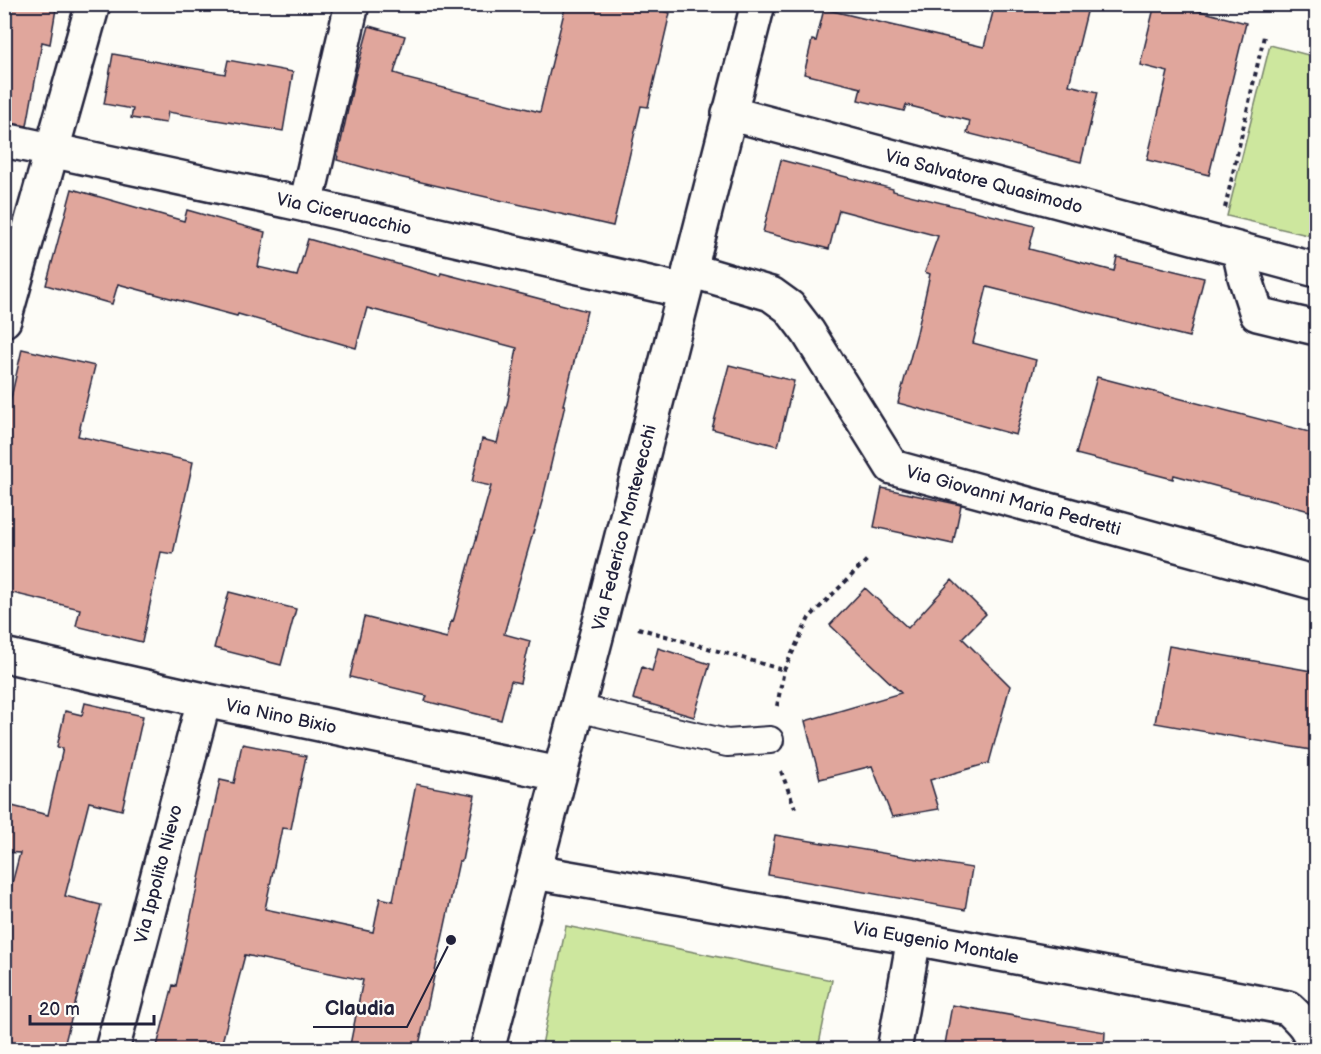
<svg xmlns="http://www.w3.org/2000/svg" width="1321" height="1054" font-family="'Balsamiq Sans',sans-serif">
<rect width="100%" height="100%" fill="#fdfcf7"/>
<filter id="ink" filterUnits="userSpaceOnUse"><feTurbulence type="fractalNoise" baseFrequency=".0167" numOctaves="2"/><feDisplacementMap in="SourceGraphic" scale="12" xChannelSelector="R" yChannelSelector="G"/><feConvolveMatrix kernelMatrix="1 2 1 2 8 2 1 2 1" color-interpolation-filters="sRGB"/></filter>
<g filter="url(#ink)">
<path fill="#cde79e" stroke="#78846c" stroke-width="1.5" d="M 1270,45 L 1316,57 L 1316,237 L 1227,216 Z
M 566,926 L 832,980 L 818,1049 L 566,1050 L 542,1045 Z"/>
<path fill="#e0a69c" stroke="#22223b" stroke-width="1.5" d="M 4,4 L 30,4 L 56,9 L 50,44 L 42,42 L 27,126 L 4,122 Z
M 566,4 L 634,4 L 670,13 L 648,107 L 641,106 L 613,226 L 399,177 L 337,160 L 355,77 L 369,26 L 405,36 L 394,73 L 404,76 L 404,78 L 540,112 Z
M 995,4 L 1089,4 L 1069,85 L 1098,92 L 1081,162 L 967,133 L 970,121 L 906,105 L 904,111 L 858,100 L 861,88 L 804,74 L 812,40 L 816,41 L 824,9 L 984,47 Z
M 1155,4 L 1173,4 L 1246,23 L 1209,175 L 1147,160 L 1168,72 L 1140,65 Z
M 113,54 L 225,74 L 228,60 L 293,72 L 283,131 L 168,112 L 166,123 L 131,118 L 133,109 L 104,104 Z
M 781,160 L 893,189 L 893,191 L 1035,226 L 1029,249 L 1114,271 L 1117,257 L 1204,278 L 1189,337 L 987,287 L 973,343 L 1036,360 L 1016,435 L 898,403 L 917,333 L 930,274 L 925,272 L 938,236 L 839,210 L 829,249 L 763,232 Z
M 72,189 L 184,221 L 187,210 L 265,232 L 258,267 L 297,276 L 308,239 L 440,276 L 441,273 L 587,311 L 563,405 L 565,405 L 543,498 L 504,634 L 530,641 L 520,683 L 511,681 L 501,720 L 425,701 L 427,696 L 350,677 L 364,617 L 447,638 L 451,621 L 453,622 L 491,486 L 472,482 L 482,439 L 497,443 L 508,400 L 517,348 L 367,308 L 356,348 L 238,314 L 237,316 L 118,284 L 112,304 L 46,285 Z
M 22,349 L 95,366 L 78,436 L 193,462 L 173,554 L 161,552 L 142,642 L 76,626 L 80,609 L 4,591 L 4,429 Z
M 729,365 L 794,381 L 778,446 L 712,429 Z
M 1097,377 L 1317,434 L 1317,513 L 1174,475 L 1173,479 L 1076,454 Z
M 882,488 L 961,505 L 953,544 L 874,527 Z
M 952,580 L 986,614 L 962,638 L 1010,686 L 989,763 L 930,780 L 939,809 L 892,817 L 872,766 L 820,779 L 805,721 L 901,693 L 830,625 L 865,588 L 908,628 Z
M 229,592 L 296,609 L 281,665 L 214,648 Z
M 1169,646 L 1317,672 L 1317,751 L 1155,723 Z
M 658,648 L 710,664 L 694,717 L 633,699 L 642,667 L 652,671 Z
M 85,703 L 143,716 L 122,810 L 89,802 L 65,896 L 101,905 L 63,1050 L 4,1050 L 4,914 L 20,853 L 4,852 L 4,804 L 48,815 L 63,748 L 57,747 L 65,711 L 82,715 Z
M 242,744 L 306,756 L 291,829 L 282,828 L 265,909 L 373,932 L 380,898 L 393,901 L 416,784 L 475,795 L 462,861 L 459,861 L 418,1050 L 349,1050 L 363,980 L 245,955 L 220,1050 L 156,1050 L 173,985 L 176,986 L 220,780 L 234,783 Z
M 775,835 L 972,868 L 965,910 L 768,875 Z
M 952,1005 L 1105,1032 L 1104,1050 L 944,1050 Z"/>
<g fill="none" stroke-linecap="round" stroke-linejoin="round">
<g stroke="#22223b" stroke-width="30">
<path id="lane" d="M 577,708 L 727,743 L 770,740"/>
</g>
<g stroke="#22223b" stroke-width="38">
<g id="street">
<path id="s1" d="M 729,113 L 1316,270"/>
<path id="s2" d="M 4,140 L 306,205 L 684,291"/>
<path d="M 306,205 L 352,4"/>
<path d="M 1239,250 L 1245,277 L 1257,314 L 1316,328"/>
<path id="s3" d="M 690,270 L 771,294 L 789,307 L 808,332 L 892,467 L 1316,583"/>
<path d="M 4,320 L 93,4"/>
<path id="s4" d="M 4,655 L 204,700 L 559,774"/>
<path id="s5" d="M 534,872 L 914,938 L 1288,1008 C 1301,1020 1312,1030 1314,1050"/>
<path id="s6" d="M 112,1050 L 204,700"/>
<path d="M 894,1050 L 914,938"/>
</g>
</g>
<g stroke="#22223b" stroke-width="38">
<g id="secondary">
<path id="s7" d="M 487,1050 L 601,618 L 758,4"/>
</g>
</g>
<path stroke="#22223b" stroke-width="4" stroke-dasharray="4.5 4.5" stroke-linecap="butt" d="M 1225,208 L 1264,36
M 638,628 L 784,670
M 777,706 L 784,670 L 809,618 L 869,558
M 781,771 L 795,808"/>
<use href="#lane" stroke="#fdfcf7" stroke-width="26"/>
<use href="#street" stroke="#fdfcf7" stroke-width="33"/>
<use href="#secondary" stroke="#fdfcf7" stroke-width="33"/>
</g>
</g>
<g text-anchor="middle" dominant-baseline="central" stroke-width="4.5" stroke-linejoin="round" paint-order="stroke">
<g font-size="18" fill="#22223b" stroke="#fdfcf7">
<text stroke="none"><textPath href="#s1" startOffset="264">Via Salvatore Quasimodo</textPath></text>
<text stroke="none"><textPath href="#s2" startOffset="348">Via Ciceruacchio</textPath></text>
<text stroke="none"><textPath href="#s3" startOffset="423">Via Giovanni Maria Pedretti</textPath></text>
<text stroke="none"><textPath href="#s7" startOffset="540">Via Federico Montevecchi</textPath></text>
<text stroke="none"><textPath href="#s4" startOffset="284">Via Nino Bixio</textPath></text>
<text stroke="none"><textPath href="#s6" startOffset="182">Via Ippolito Nievo</textPath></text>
<text stroke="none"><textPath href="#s5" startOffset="408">Via Eugenio Montale</textPath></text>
</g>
</g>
<path fill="none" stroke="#22223b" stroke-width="2" d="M451 940L407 1027H313"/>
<circle fill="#22223b" stroke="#fdfcf7" stroke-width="2" cx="451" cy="940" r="6"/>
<g font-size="20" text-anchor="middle" font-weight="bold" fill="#22223b" stroke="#fdfcf7" stroke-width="4.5" stroke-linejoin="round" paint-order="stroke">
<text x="360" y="1015">Claudia</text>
</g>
<rect width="1321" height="1054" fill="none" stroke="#fdfcf7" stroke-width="24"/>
<rect x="12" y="12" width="1297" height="1030" fill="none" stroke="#22223b" stroke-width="2" filter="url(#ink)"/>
<path d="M30 1015v9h124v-9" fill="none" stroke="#22223b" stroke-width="3"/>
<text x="39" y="1015" font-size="18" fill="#22223b" stroke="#fdfcf7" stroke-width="4.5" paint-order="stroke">20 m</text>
</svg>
